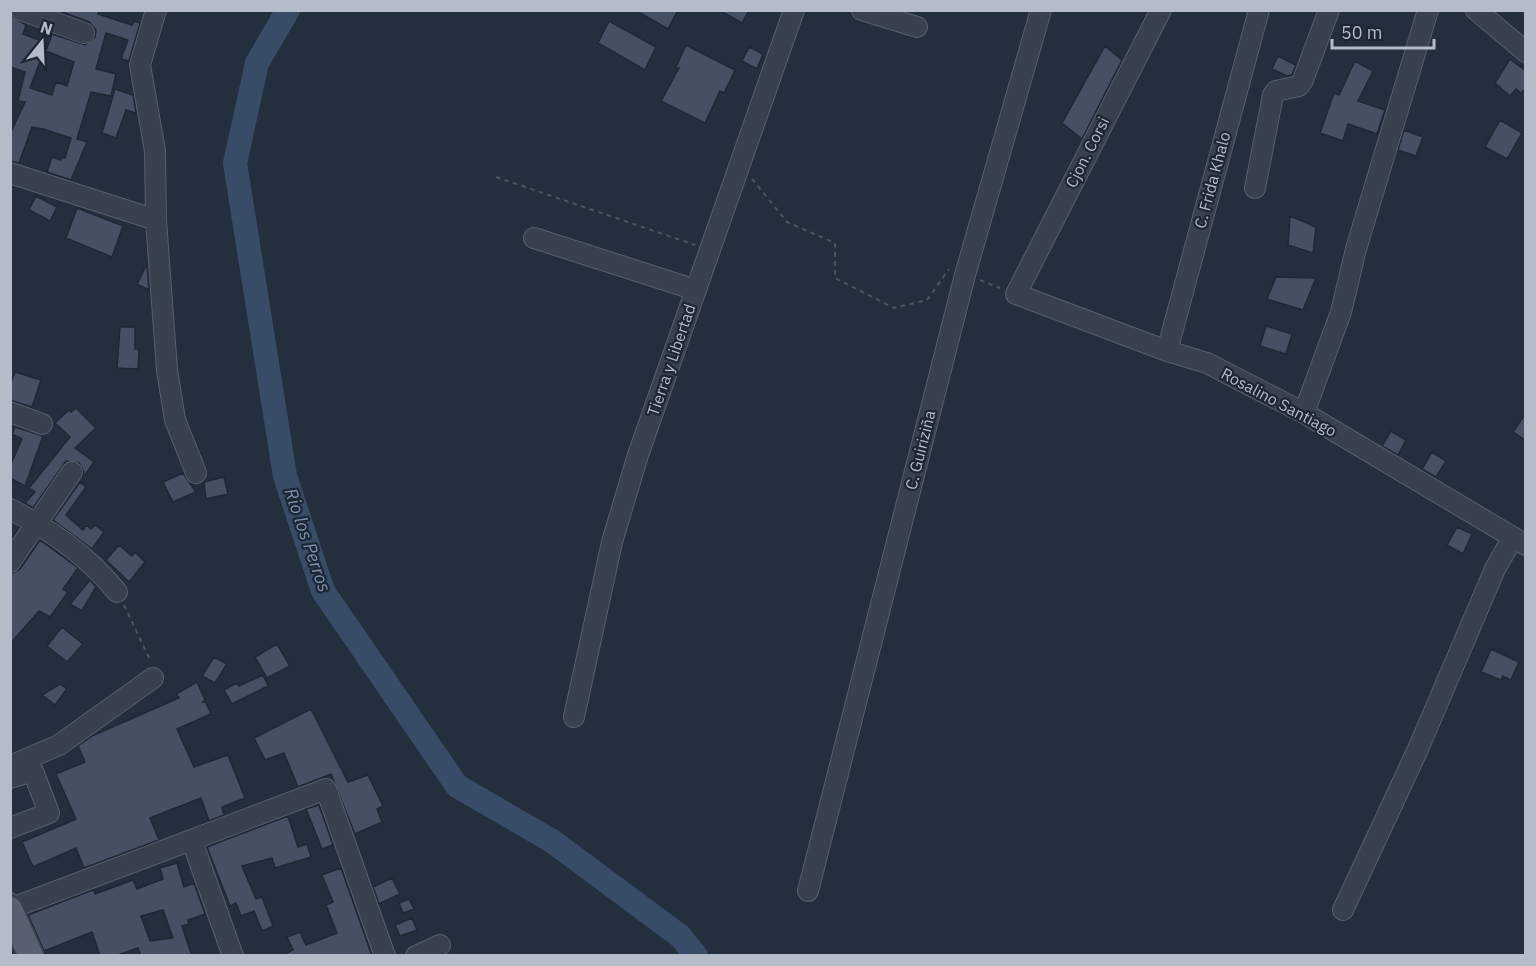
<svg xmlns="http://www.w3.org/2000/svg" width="1536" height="966" font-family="'IBM Plex Sans',sans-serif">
<rect width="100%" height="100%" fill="#242f3e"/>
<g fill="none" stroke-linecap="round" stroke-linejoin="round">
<path stroke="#394c67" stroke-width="24" d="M 288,10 L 257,63 L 235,163 L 285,476 L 323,591 L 457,786 L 552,841 L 680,936 L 696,956"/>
</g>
<path fill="#455162" stroke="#1f2835" stroke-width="1.5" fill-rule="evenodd" d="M 57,10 L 99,10 L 98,14 L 132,25 L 134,21 L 140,23 L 129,61 L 121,59 L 128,40 L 106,33 L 96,69 L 116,74 L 111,96 L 91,92 L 77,139 L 87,142 L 71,180 L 47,172 L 52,157 L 61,160 L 62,157 L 65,158 L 71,138 L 43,129 L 32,127 L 19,163 L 10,161 L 10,134 L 25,102 L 18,101 L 25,72 L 10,67 L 10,15 L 26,25 L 23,34 L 47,43 L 30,88 L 52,95 L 56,82 L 67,86 L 74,62 L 46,51 L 52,34 L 85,45 L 95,37 L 96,30 L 89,22 Z
M 635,10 L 678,10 L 668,29 Z
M 719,10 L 749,10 L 742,23 Z
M 609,21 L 656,47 L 645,70 L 598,43 Z
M 686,45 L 735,70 L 724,93 L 720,91 L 705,123 L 661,101 L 679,68 L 676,67 Z
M 1105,46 L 1122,60 L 1082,139 L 1062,123 Z
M 749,47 L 763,54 L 757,69 L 742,61 Z
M 1278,56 L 1296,65 L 1292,75 L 1287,76 L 1272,69 Z
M 1510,59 L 1526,71 L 1526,88 L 1521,93 L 1516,89 L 1510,96 L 1495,83 Z
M 1355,61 L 1373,71 L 1358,101 L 1385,110 L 1377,134 L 1348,124 L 1343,141 L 1320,133 L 1334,93 L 1339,95 Z
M 115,89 L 133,95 L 136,113 L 126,110 L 116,138 L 102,133 Z
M 1500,120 L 1522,133 L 1507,159 L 1485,147 Z
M 1404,130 L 1423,137 L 1416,156 L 1398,150 Z
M 36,196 L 57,207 L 50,221 L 29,210 Z
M 77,208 L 123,226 L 112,257 L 66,238 Z
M 1290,216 L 1316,227 L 1313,253 L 1288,245 Z
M 146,266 L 147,266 L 149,290 L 137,284 Z
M 1276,277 L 1316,278 L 1303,310 L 1267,299 Z
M 1266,326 L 1292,334 L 1286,354 L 1260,346 Z
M 120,327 L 135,327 L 135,349 L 139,349 L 138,369 L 117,368 Z
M 15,372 L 41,380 L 32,407 L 10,400 L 10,385 Z
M 76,408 L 96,428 L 75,448 L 94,462 L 82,479 L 84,472 L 79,463 L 66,461 L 33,508 L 25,503 L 35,492 L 29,488 L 70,437 L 55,423 L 69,410 L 71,412 Z
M 1526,413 L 1526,441 L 1513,432 Z
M 15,427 L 43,436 L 25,486 L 10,478 L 10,466 L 22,439 L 12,434 Z
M 1391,431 L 1406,440 L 1398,455 L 1382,446 Z
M 1432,452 L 1446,461 L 1436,477 L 1422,469 Z
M 183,473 L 196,492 L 173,502 L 163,482 Z
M 224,477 L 228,494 L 206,499 L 204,482 Z
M 80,482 L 86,487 L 66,515 L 83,530 L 86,525 L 91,529 L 95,525 L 104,532 L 92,549 L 53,520 Z
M 1457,527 L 1472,534 L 1463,554 L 1447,545 Z
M 40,540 L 78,568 L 63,589 L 68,592 L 50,617 L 39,611 L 10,644 L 10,574 L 20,569 Z
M 119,545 L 132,556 L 135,552 L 145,562 L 129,582 L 106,560 Z
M 90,580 L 96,587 L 82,611 L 70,604 Z
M 62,627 L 83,644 L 67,662 L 47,646 Z
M 277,644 L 290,666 L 267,678 L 255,657 Z
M 1491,649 L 1519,662 L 1511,680 L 1503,676 L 1501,680 L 1481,672 Z
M 214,657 L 227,664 L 215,683 L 202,676 Z
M 263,675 L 268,686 L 232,704 L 224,690 L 237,683 L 239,686 Z
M 197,682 L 205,700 L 202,703 L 205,701 L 211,714 L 177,729 L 194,767 L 228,755 L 245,798 L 222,807 L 224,815 L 209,821 L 201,798 L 150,818 L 159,840 L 84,868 L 76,848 L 33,867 L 22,842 L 76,819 L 56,774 L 85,762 L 78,746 L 92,736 L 179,698 L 176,694 Z
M 60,684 L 67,689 L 55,705 L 42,695 Z
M 311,709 L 348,782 L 368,775 L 383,806 L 377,809 L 382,822 L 355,834 L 331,774 L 298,787 L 284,753 L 265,760 L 254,738 Z
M 319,805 L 333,845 L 322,849 L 306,809 Z
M 288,816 L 298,847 L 307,844 L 311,857 L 275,868 L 272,858 L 242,866 L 256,899 L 262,897 L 273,926 L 262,931 L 254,911 L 241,916 L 236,903 L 230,906 L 207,847 Z
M 177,863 L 184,887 L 194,883 L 205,914 L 188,920 L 189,924 L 182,926 L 192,956 L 141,956 L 138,948 L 115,956 L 100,956 L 92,932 L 44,951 L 28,915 L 90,891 L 94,890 L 95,894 L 133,880 L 137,889 L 163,879 L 160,868 ZM 163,910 L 173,938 L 150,941 L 141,916 Z
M 341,868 L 372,956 L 281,956 L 293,950 L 287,937 L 300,932 L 306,945 L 337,933 L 326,905 L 333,902 L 322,875 Z
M 392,878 L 400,894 L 379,904 L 373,887 Z
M 409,899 L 414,909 L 403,913 L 399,903 Z
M 412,918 L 417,930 L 400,936 L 395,925 Z"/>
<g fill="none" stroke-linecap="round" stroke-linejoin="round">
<g stroke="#565f6c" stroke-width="22">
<path id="minor" d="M 21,10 L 84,33
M 156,10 L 140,65 L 155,151 L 156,220 L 167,370 L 175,420 L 196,473
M 862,10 L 917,27
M 1161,10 L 1016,294 L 1167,351 L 1207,363 L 1304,413 L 1526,545
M 1476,10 L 1526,52
M 10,173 L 156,220
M 1255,188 L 1273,95 L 1276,91 L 1299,86 L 1303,80 L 1329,10
M 534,238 L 696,290
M 1167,351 L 1259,10
M 10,412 L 42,424
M 1304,413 L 1341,312 L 1356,249 L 1428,10
M 10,509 C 51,530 88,556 117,592
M 10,562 L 72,472
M 574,717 L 612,542 L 638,455 L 794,10
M 10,766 L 59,745 L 153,678
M 10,778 L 33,771 L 49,813 L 10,828
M 192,841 L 233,956
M 808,891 L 965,275 L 1041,10
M 10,903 L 12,908 L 326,789 L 385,956
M 1343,910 L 1418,749 L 1495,569 L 1513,537
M 416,956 L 440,945"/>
</g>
<g stroke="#414a57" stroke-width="27">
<path id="major" d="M 10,909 L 31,956"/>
</g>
<path stroke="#44595c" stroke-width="2" stroke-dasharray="4.5 4.5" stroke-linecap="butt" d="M 496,177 L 695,245
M 752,179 L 787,222 L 835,243 L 835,278 L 894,308 L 927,300 L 949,269
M 980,280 L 1000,288
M 124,605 L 151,662"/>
<use href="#minor" stroke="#38414e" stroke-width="20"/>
<use href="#major" stroke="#56606e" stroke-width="24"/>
</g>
<g text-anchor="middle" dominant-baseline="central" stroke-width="4.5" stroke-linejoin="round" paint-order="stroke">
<g font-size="16" fill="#b4bcc9" stroke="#1d2633">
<text transform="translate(1087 152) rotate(-63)">Cjon. Corsi</text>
<text transform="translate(1212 180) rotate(-75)">C. Frida Khalo</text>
<text transform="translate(671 360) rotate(-71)">Tierra y Libertad</text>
<text transform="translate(1279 402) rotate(28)">Rosalino Santiago</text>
<text transform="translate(920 450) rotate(-76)">C. Guiriziña</text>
</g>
<g font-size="18" font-style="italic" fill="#7c92b1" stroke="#1d2633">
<text transform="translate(308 540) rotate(71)">Rio los Perros</text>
</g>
</g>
<rect width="1536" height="966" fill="none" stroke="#b4bcc9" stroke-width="24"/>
<g transform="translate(42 42) rotate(18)" stroke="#1d2633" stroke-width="4.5" paint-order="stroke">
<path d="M0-4.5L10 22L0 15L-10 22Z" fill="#b4bcc9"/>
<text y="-9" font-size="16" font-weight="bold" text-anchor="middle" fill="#b4bcc9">N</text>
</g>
<path d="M1332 39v9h102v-9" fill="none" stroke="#b4bcc9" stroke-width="3"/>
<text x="1341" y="39" font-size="18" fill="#b4bcc9" stroke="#1d2633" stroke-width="4.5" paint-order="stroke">50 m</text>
</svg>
